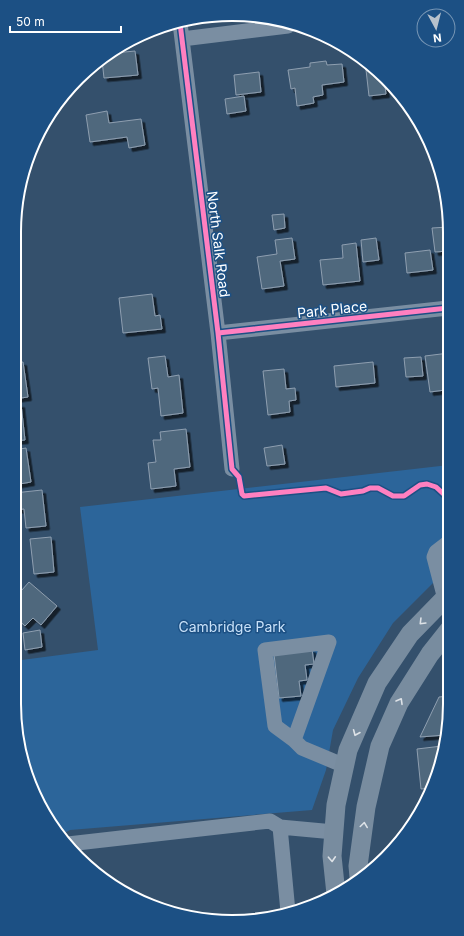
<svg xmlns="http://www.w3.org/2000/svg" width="464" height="936" font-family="Inter,sans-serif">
<defs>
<filter id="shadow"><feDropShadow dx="3.5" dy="3.5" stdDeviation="0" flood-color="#0009"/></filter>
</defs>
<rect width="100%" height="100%" fill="#34506c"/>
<path fill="#2c659a" d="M 449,465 L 449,567 L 393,623 L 358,678 L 333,730 L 326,770 L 312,810 L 70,830 L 59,836 L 26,774 L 14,704 L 14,661 L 98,650 L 80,507 Z"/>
<path fill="#50677d" stroke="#8e9fb0" filter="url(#shadow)" d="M 135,51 L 138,75 L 104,78 L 102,60 L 115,53 Z
M 326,61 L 327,65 L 342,64 L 344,82 L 322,85 L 323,95 L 313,97 L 314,103 L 297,106 L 295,88 L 291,89 L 288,70 L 310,67 L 310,63 Z
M 365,61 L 376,68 L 386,79 L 384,79 L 386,94 L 369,96 Z
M 259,72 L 261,92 L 236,95 L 234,75 Z
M 244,96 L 246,111 L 227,114 L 225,99 Z
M 107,111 L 109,123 L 141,119 L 145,145 L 129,148 L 127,137 L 90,142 L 86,115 Z
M 284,214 L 285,228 L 274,230 L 272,215 Z
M 448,227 L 448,251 L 435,252 L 432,228 Z
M 292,238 L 295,259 L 280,261 L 284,286 L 262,289 L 257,257 L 277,254 L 275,240 Z
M 376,238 L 379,260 L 363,262 L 361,240 Z
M 356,243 L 360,281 L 323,285 L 320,260 L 343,258 L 342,245 Z
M 430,250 L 433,270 L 407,273 L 405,253 Z
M 152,294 L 155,316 L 160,315 L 162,329 L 123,333 L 119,298 Z
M 449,353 L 449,376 L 444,376 L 445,390 L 430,392 L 425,356 Z
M 165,356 L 168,377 L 179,375 L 183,413 L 161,416 L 158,388 L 152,389 L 148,358 Z
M 421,357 L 423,376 L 406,377 L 404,358 Z
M 23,362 L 28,397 L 14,399 L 14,363 Z
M 373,362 L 375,383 L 336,387 L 334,366 Z
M 284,369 L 286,389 L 295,388 L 296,400 L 289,401 L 290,412 L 268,415 L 263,371 Z
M 21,404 L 25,440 L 14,441 L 14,405 Z
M 186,429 L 190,467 L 174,469 L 176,486 L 151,489 L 148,463 L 156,462 L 153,440 L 161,440 L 160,432 Z
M 282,445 L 285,464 L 267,466 L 264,448 Z
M 26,448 L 31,482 L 14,485 L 14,450 Z
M 42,490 L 46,526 L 26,528 L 24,509 L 14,510 L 14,493 Z
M 51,537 L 54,572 L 34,574 L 30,539 Z
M 29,582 L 57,606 L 41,625 L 33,618 L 25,626 L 14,616 L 14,599 Z
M 40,630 L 42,647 L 25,650 L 23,633 Z
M 312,649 L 314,664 L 305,665 L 307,680 L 299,681 L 301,696 L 279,698 L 274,654 Z
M 449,696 L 450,718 L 445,735 L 420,737 L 439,697 Z
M 442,746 L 431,788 L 421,789 L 417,749 Z"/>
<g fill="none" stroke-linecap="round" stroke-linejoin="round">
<path stroke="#7a8ea2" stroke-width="15" d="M 180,23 L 218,333 L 232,469
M 182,39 L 288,26
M 218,333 L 448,308
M 445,599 L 434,557 L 436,552 L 449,542
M 294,740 L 275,726 L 265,650 L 329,642 L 294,740 L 302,748 L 345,766
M 68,844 L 270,821 L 280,827
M 288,912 L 280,827 L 334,832"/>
<path stroke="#788c9f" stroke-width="19" d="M 359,877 L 358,866 L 366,807 L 380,746 L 399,703 L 430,654 L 449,630
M 336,894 L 332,856 L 336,805 L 348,750 L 377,683 L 410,634 L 449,594"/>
<g stroke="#1c5084" stroke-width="8">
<path id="cycleway" d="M 180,23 L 218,333 L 232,469 L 239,477 L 242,494 L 244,496 L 326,488 L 341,494 L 363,491 L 370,488 L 378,488 L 393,496 L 404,496 L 420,485 L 427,484 L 436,487 L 449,499
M 218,333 L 448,308"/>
</g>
<use href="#cycleway" stroke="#ff80c0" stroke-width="5"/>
</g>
<defs><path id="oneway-chevron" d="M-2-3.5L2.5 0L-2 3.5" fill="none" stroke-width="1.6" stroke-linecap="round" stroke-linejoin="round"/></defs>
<g stroke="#dde2e7">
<use href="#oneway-chevron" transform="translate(422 622) rotate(135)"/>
<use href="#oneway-chevron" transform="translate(400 701) rotate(-60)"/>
<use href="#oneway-chevron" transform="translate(356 733) rotate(113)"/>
<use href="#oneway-chevron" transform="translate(364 825) rotate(-82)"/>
<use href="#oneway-chevron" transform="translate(332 859) rotate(87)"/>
</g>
<g text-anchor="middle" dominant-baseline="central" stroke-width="3" stroke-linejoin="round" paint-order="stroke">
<g font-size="14" fill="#fff" stroke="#1c5084">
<text transform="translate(219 244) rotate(83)">North Salk Road</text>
<text transform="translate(332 309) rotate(-6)">Park Place</text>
</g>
<g font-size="14" fill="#c7e0f8" stroke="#1c5084">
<text x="232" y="626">Cambridge Park</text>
</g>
</g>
<path d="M0 0H464V936H0ZM232 21H232A211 211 0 0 1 443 232V704A211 211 0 0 1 232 915H232A211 211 0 0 1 21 704V232A211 211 0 0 1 232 21Z" fill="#1c5084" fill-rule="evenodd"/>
<path fill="none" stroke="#fff" stroke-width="2" d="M232 21H232A211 211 0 0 1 443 232V704A211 211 0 0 1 232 915H232A211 211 0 0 1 21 704V232A211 211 0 0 1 232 21Z"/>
<g transform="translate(436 28) rotate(173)"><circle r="19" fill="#1c5084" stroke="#7796b5"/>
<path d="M0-3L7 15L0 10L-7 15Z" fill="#b8c2cc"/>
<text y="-6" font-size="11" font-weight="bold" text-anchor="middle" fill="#ffffff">N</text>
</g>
<path d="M10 26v6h111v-6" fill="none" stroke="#ffffff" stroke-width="2"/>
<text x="16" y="26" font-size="12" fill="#ffffff" stroke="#1c5084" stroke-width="3" paint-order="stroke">50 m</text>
</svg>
